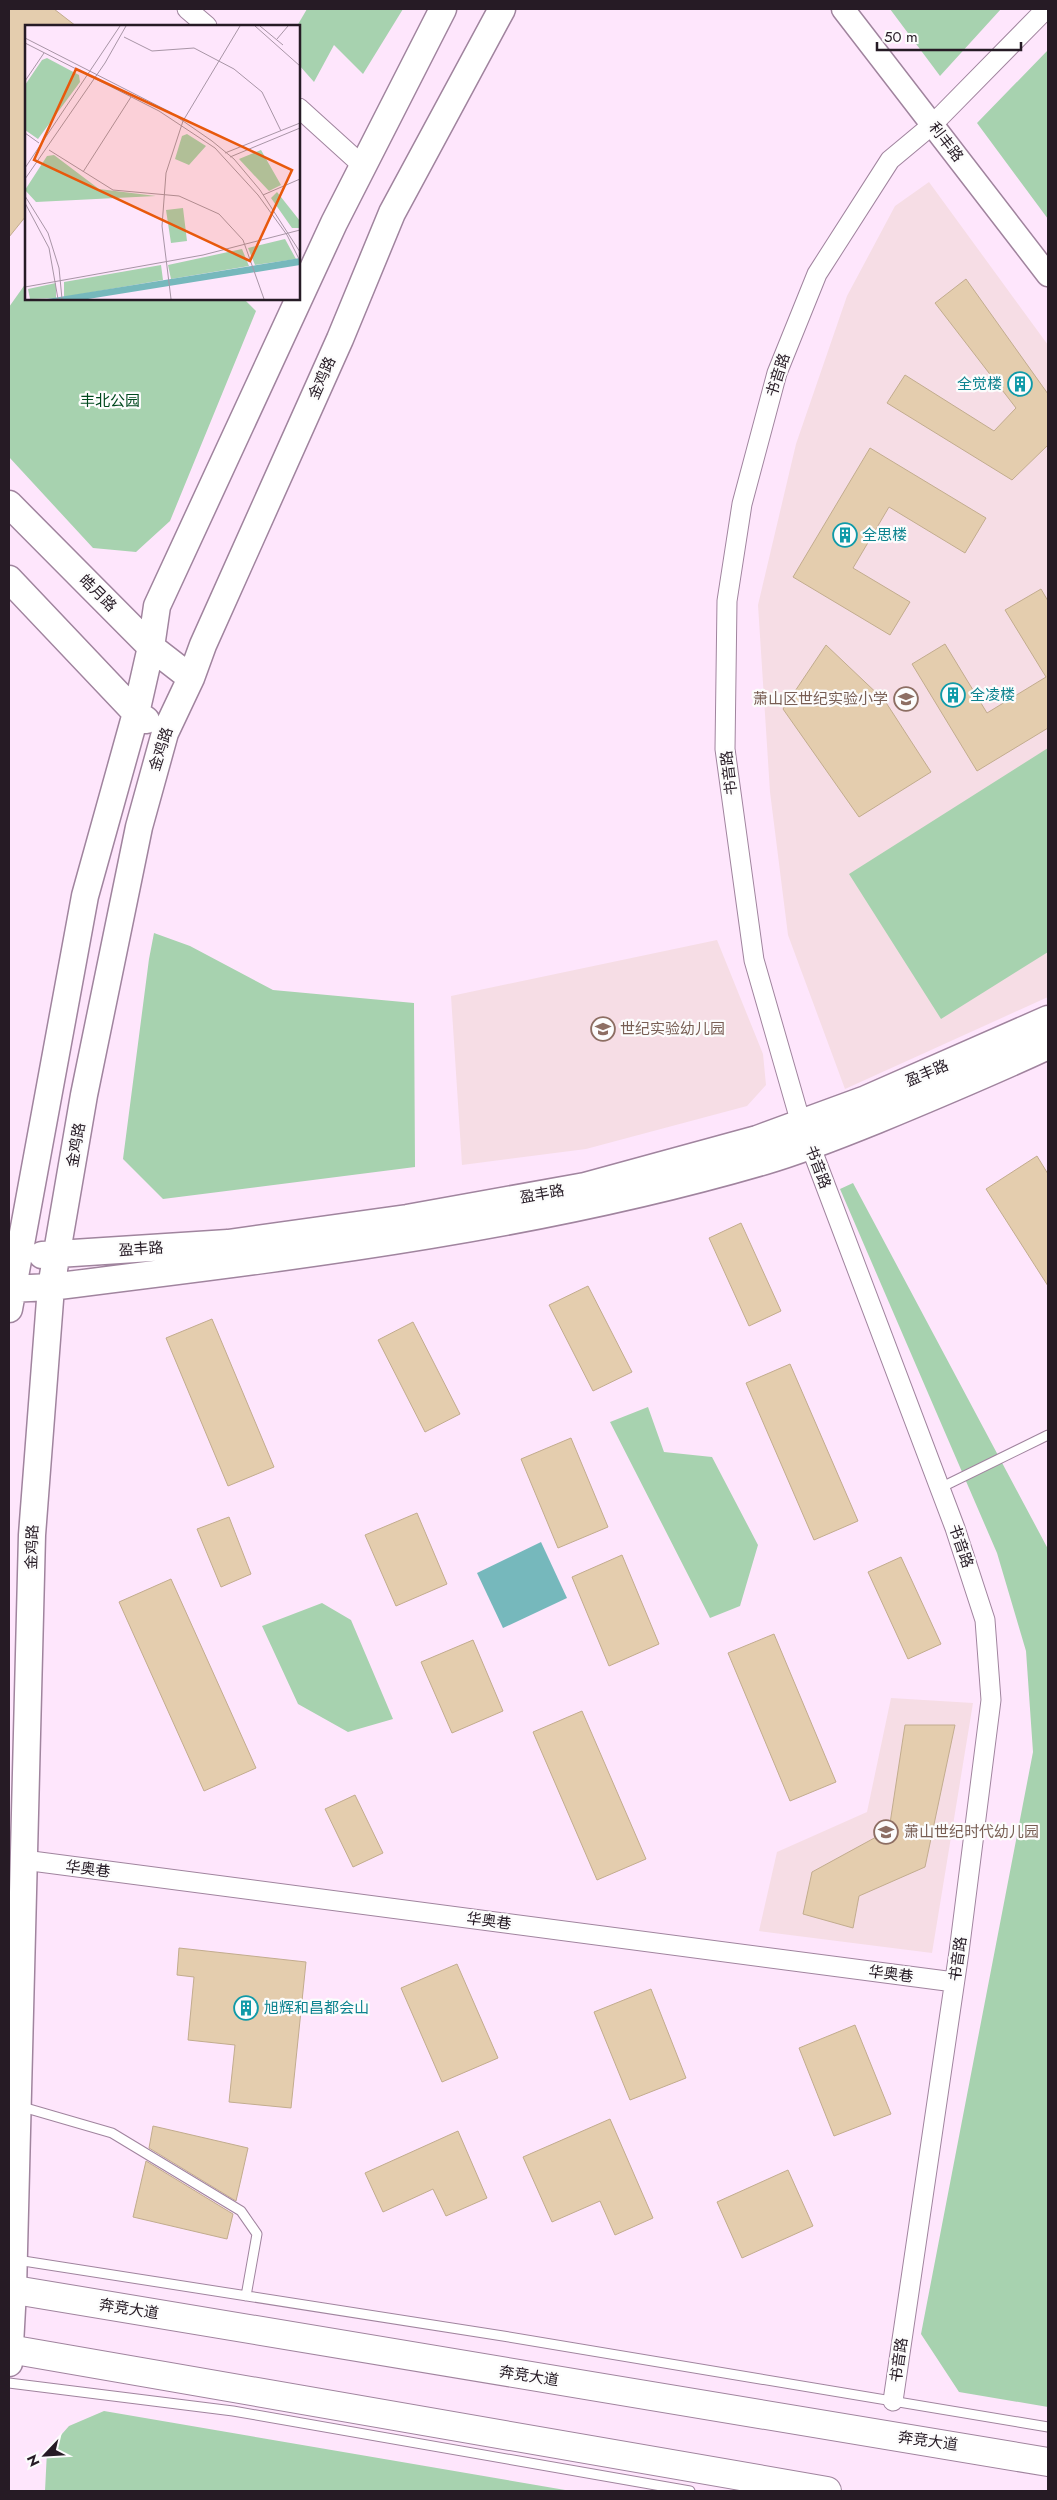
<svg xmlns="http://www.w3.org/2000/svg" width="1057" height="2500" font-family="Jost,'Noto Sans SC',sans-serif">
<rect width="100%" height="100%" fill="#fee6fc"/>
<path fill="#f6dde5" d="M 929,182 L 1048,345 L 1048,997 L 845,1089 L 788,935 L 770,792 L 758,605 L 796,444 L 847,296 L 895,206 Z
M 717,940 L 763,1054 L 766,1085 L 747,1106 L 586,1149 L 462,1165 L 451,996 Z
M 891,1698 L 973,1703 L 932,1953 L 759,1931 L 777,1852 L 867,1812 Z"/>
<path fill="#a7d2af" d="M 307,9 L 403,9 L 363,74 L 334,45 L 314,82 L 299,65 L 297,26 Z
M 890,9 L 1001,9 L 940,76 Z
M 1048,50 L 1048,219 L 977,123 Z
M 26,283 L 26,299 L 244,299 L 256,311 L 170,521 L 136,552 L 93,548 L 9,457 L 9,307 Z
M 1048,748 L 1048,952 L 941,1019 L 849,874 Z
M 154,933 L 190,946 L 273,990 L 414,1003 L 415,1167 L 163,1199 L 123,1159 L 149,959 Z
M 853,1183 L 1048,1549 L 1048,2407 L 959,2392 L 921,2334 L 1033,1752 L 1026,1651 L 997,1553 L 840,1189 Z
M 648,1407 L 664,1452 L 712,1457 L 758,1545 L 740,1606 L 710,1618 L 610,1422 Z
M 322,1603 L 351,1620 L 393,1719 L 348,1732 L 298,1704 L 262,1626 Z
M 104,2411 L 571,2491 L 45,2491 L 47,2451 L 69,2426 Z"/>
<path fill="#76b8bc" d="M 541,1542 L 567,1598 L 503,1628 L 477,1573 Z"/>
<path fill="#e4cdae" stroke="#c2ac8e" d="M 9,9 L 54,9 L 76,26 L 26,26 L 26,216 L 9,237 Z
M 966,279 L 1048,394 L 1048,445 L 1012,480 L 887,403 L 905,375 L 994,431 L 1016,408 L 935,303 Z
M 870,448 L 986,518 L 965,553 L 889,507 L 853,568 L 910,602 L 890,635 L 793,577 Z
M 1041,589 L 1048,601 L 1048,728 L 977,771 L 912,664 L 945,644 L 987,713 L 1046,677 L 1005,610 Z
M 826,645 L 885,701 L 931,772 L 859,817 L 783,709 Z
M 1037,1156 L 1048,1174 L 1048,1286 L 986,1189 Z
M 741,1223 L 781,1311 L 749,1326 L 709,1238 Z
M 588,1286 L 632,1372 L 593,1391 L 549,1305 Z
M 212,1319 L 274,1467 L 228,1486 L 166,1338 Z
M 413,1322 L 460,1414 L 425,1432 L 378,1340 Z
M 790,1364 L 858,1521 L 814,1540 L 746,1383 Z
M 571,1438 L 608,1527 L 558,1548 L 521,1459 Z
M 417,1513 L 447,1584 L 396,1606 L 365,1535 Z
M 229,1517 L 251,1574 L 221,1587 L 197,1529 Z
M 622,1555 L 659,1644 L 609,1666 L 572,1577 Z
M 901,1557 L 941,1644 L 908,1659 L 868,1572 Z
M 171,1579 L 256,1768 L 204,1791 L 119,1602 Z
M 774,1634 L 836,1782 L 790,1801 L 728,1653 Z
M 473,1640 L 503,1711 L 452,1733 L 421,1662 Z
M 582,1711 L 646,1859 L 597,1880 L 533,1732 Z
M 905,1725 L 955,1725 L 925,1867 L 859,1896 L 853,1928 L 803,1914 L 812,1872 L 889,1830 Z
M 355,1795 L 383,1853 L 353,1867 L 325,1809 Z
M 179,1948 L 306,1962 L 291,2108 L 229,2102 L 235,2045 L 188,2040 L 194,1977 L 177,1975 Z
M 457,1964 L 498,2058 L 442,2082 L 401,1988 Z
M 651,1989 L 686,2078 L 630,2100 L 594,2012 Z
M 855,2025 L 891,2114 L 834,2136 L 799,2048 Z
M 610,2119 L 653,2218 L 615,2235 L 600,2201 L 552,2222 L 523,2157 Z
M 153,2126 L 248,2148 L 236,2201 L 149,2148 Z
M 458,2131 L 487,2198 L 446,2216 L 433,2189 L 383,2212 L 365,2173 Z
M 146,2161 L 233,2214 L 227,2239 L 133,2217 Z
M 788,2170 L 813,2226 L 742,2258 L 717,2202 Z"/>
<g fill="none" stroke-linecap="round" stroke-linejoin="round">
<g stroke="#a0849e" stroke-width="11">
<path id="service" d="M 940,1488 L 1048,1435
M 19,2106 L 112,2133 L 241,2211 L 257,2234 L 246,2296
M 17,2260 L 503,2336 L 1048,2427
M 9,2383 L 233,2411 L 690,2491"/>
</g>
<g stroke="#a0849e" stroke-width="21">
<path id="minor" d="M 187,9 L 207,26
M 299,108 L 363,166
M 24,1860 L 954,1982
M 893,2401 L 959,1952 L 991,1700 L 985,1620 L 955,1528 L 798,1113 L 754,960 L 725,749 L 727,601 L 742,504 L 777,373 L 817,274 L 890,160 L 932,125 L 1046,9"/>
</g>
<g stroke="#a0849e" stroke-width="25">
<path id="tertiary" d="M 843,9 L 1048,275"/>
</g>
<g stroke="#a0849e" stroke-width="29">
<path id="secondary" d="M 9,504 L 151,647 L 191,678
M 9,579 L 136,713 L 146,720
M 42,1255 L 228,1243 L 407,1218 L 585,1186 L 757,1139 L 866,1099 L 1048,1019
M 9,1289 L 51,1287 C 291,1257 533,1229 765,1161 C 803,1150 840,1135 877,1120 C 935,1096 992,1072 1048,1046
M 9,1309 L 85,896 L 136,713 L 151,647 L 157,606 L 334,223 L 443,9
M 9,2363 L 13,2290 L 32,1535 L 51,1287 L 84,1095 L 139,827 L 165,733 L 191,678 L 203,645 L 340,339 L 392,213 L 502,9"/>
</g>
<g stroke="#a0849e" stroke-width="30">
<path id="primary" d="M 9,2289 L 1048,2462
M 9,2349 L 827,2491"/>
</g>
<use href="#service" stroke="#fff" stroke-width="9"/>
<use href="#minor" stroke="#fff" stroke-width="19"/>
<use href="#tertiary" stroke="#fff" stroke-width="22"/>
<use href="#secondary" stroke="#fff" stroke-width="26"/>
<use href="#primary" stroke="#fff" stroke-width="28"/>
</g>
<defs>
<g id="building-ring" transform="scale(1.25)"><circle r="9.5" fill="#fcfcfc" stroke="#0f9aa8" stroke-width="1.5"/><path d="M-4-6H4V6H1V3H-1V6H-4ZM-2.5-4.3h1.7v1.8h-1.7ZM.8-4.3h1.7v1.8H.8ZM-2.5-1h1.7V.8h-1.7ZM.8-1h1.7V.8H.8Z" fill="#0f9aa8"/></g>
<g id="school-ring" transform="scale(1.25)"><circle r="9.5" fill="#fcfcfc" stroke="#8d6e63" stroke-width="1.5"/><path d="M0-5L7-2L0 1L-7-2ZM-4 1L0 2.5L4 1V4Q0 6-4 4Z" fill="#8d6e63"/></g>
</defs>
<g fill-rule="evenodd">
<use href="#building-ring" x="1020" y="384"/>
<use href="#building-ring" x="845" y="535"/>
<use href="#building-ring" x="953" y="695"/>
<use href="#school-ring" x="906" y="699"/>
<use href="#school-ring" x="603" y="1029"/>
<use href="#school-ring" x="886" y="1832"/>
<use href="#building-ring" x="246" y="2008"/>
</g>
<g text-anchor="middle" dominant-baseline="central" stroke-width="4.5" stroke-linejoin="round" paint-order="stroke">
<g font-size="15" fill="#261b25" stroke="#fcfcfc">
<text transform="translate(946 142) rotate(52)">利丰路</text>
<text transform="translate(778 375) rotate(-72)">书音路</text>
<text transform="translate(322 378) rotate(-66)">金鸡路</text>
<text transform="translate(98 593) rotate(45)">皓月路</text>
<text transform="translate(161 749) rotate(-72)">金鸡路</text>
<text transform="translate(729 773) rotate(-97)">书音路</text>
<text transform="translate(927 1073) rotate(-23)">盈丰路</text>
<text transform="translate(76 1145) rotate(-80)">金鸡路</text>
<text transform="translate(818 1167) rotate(69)">书音路</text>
<text transform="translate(542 1194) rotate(-10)">盈丰路</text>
<text transform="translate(141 1249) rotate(-4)">盈丰路</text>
<text transform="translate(961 1546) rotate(71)">书音路</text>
<text transform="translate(32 1547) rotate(-88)">金鸡路</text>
<text transform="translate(88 1869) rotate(7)">华奥巷</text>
<text transform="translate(489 1921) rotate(7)">华奥巷</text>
<text transform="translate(958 1959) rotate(-82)">书音路</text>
<text transform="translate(891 1974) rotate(7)">华奥巷</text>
<text transform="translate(129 2309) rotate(9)">奔竞大道</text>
<text transform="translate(899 2360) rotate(-82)">书音路</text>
<text transform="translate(529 2376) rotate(9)">奔竞大道</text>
<text transform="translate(928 2441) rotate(8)">奔竞大道</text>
</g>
<g font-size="15" fill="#0d838f" stroke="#fcfcfc" text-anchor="start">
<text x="1002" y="384" text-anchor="end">全觉楼</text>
<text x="862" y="535">全思楼</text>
<text x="970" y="695">全凌楼</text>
<text x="264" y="2008">旭辉和昌都会山</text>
</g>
<g font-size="15" fill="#00491e" stroke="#fcfcfc">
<text x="110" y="401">丰北公园</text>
</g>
<g font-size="15" fill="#785e54" stroke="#fcfcfc" text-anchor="start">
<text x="888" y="699" text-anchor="end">萧山区世纪实验小学</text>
<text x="620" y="1029">世纪实验幼儿园</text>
<text x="904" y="1832">萧山世纪时代幼儿园</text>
</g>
</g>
<g transform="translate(25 25)">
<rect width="275" height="275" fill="#fee6fc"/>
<path d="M 22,33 L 54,50 L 55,57 L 13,114 L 0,105 L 0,60 L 17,35 ZM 162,109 L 181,121 L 164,140 L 150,134 L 157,111 ZM 236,125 L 256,160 L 244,166 L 214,134 ZM 29,130 L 74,164 L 131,171 L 11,177 L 0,165 L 22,131 ZM 252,167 L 275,196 L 275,203 L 267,203 L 246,173 ZM 158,183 L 162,216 L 146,218 L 141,185 ZM 260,214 L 271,234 L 230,240 L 223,223 ZM 217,224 L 224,241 L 146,254 L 143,240 ZM 136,240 L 138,255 L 39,272 L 39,257 ZM 31,258 L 31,273 L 5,274 L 3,264 Z" fill="#a7d2af"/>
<path d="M 275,233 L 275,240 L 63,274 L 22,274 Z" fill="#76b8bc"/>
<path fill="none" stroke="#a895a6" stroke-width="1" d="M 230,1 L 275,41M 235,1 L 258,20M 99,12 L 127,26 L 169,23 L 209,44 L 237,67 L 256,106M 0,13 L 145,87 L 187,116 L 209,134 L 235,165 L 275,227M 252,14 L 263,1M 0,18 L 134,86 L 190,123 L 233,170 L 262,210 L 275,236M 0,56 L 19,28M 0,108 L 14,118M 24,125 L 88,165 L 154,171 L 194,189 L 218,215 L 239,274M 200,128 L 275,98M 205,132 L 275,103M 0,143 L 95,1M 58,147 L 106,72M 0,154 L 80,38 L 101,1M 238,170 L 275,154M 0,171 L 23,208 L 34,243 L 37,274M 0,178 L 24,223 L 33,274M 0,262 L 178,230 L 275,205M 146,274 L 137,201 L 141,148 L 158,96 L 215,1"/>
<path fill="#e8590c" fill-opacity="0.15" stroke="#e8590c" stroke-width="2.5" d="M 51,44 L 267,145 L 225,236 L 9,135 Z"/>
<rect width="275" height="275" fill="none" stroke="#261b25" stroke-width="2.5"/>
</g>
<rect width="1057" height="2500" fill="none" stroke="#261b25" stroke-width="20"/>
<g transform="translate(45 2455) rotate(245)" stroke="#fcfcfc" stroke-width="4" paint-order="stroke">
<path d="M0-4L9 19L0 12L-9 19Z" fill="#261b25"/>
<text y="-8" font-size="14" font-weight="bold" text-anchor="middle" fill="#261b25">N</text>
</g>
<path d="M877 42v8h144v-8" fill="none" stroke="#261b25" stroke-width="2.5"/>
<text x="884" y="42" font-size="15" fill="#261b25" stroke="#fcfcfc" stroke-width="4" paint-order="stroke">50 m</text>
</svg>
